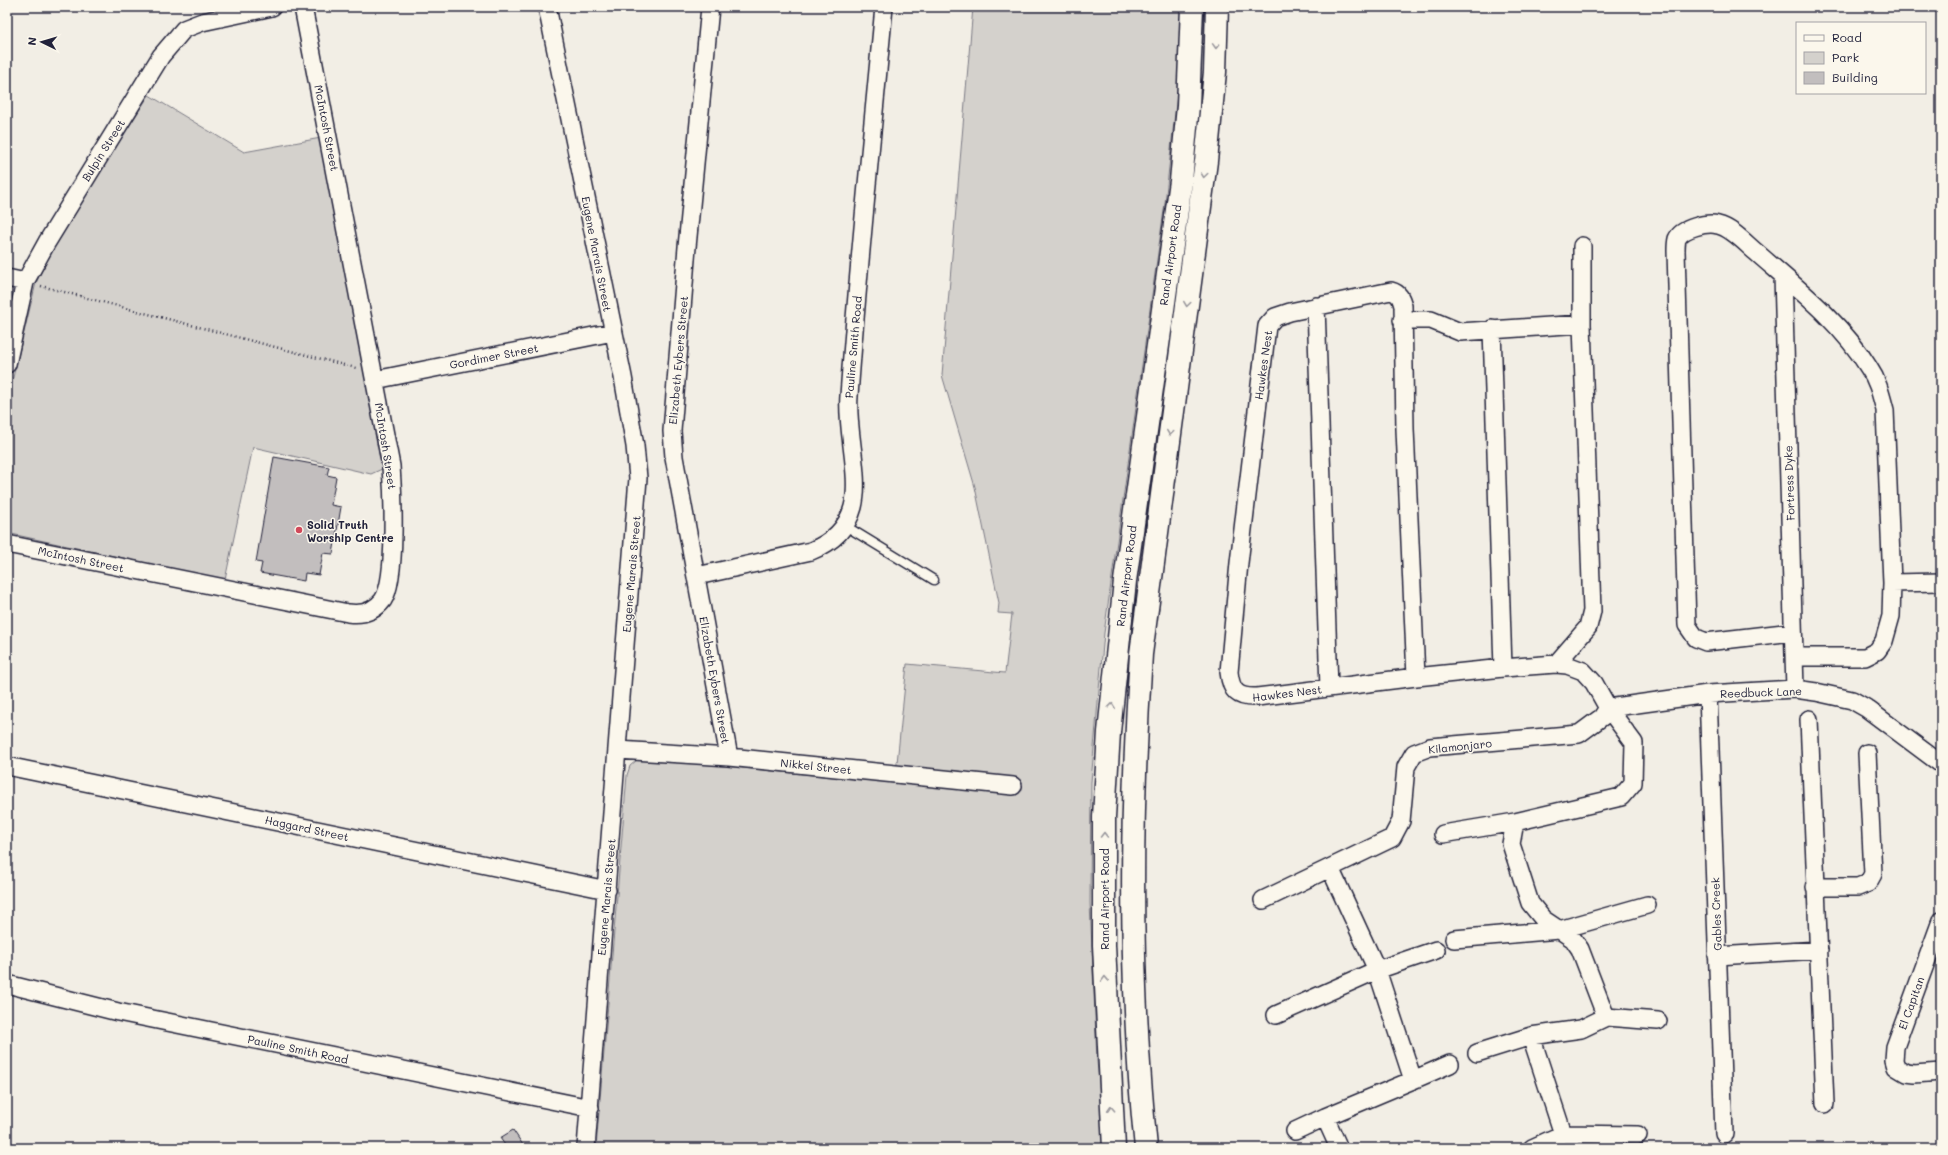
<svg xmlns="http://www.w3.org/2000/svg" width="1948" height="1155" font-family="Mali,sans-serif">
<rect width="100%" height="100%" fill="#f2eee5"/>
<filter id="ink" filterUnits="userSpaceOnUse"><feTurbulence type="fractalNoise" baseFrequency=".025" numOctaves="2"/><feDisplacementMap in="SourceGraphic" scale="8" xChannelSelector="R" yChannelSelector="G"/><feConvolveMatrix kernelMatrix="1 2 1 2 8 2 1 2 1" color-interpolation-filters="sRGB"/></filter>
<g filter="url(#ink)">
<path fill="#d4d1cc" stroke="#7b7a84" d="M 973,7 L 1181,7 L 1179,76 L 1165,203 L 1104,633 L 1091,782 L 1090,903 L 1097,1061 L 1105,1148 L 596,1148 L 627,775 L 630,766 L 637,760 L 660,760 L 895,783 L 907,664 L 1005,673 L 1012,614 L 998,613 L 999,603 L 975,487 L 942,375 Z
M 149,95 L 244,152 L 321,138 L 382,469 L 371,474 L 253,447 L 225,580 L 7,533 L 7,402 L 36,283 L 55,243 Z"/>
<path fill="#c2bebe" stroke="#22223b" d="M 274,457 L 329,467 L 327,475 L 336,477 L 331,505 L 341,507 L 333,554 L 323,553 L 319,575 L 305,573 L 304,581 L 260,573 L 262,563 L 256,562 Z
M 513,1130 L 525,1148 L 507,1148 L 500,1138 Z"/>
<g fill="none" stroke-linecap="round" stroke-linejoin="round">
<g stroke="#22223b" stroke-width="11">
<path id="service" d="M 844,525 L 934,580"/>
</g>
<g stroke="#22223b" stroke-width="20">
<path id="minor" d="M 547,7 L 623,377 L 635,446 L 638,478 L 586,1148
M 710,7 L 687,247 L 672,431 L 674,457 L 729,757
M 1783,276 L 1795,689
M 7,278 L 25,282
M 1316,306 L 1329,688
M 1402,320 L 1431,320 L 1460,332 L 1582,324
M 1492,329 L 1503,668
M 7,364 L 25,282 L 47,242 L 161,56 L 184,29 L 202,22 L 272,7
M 375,380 L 613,332
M 7,544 L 348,613 C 362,615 374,612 383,600 C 397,579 393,492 391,466 L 303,7
M 697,576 L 811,551 C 831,543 847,529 853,507 C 861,476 846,430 849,396 C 858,266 872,136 884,7
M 1892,583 L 1941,582
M 1793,632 L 1706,642 L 1696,638 L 1687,625 L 1676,251 C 1676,248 1676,243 1677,239 C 1682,228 1707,222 1718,225 C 1732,228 1746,244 1757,253 C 1797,288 1841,322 1869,368 C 1878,381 1881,395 1885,410 L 1892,583 L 1891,616 L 1884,641 L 1877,651 L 1865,657 L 1796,657
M 1556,664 L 1588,627 L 1592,611 L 1582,324 L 1582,246
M 1416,677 L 1405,429 L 1403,306 C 1401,298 1399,293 1391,291 L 1290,312 L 1275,317 L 1267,326 L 1239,563 L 1229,672 C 1231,691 1237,698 1257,697 L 1416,677 L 1503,668 L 1556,664 L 1567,665 L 1583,671 L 1594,683 L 1608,708 L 1634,743 L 1633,783 L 1621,797 L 1515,822 L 1511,844 L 1530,903 L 1543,919 L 1573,939 L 1580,949 L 1606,1017 L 1581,1029 L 1531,1036 L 1563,1134 L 1532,1148
M 1708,694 L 1724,1134
M 1608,708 L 1708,694 L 1795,689 L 1816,692 L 1852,700 L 1866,708 L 1941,764
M 1809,719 L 1825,1104
M 618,750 L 729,757 L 1013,786
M 7,766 L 607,890
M 1443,834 L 1515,822
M 1330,868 L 1377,970 L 1413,1080 L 1325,1117 L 1339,1148
M 1815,887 L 1858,887 L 1868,883 L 1873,874 L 1867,753
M 1263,900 L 1392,838 L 1401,821 L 1406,767 L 1414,753 L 1430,747 L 1579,734 L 1602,717 L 1608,708
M 1941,921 L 1895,1047 L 1894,1060 L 1896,1067 L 1906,1073 L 1914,1074 L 1941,1072
M 1454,939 L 1559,930 L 1647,905
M 1717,956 L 1819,950
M 7,984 L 118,1012 L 590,1108
M 1276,1015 L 1377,970 L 1436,950
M 1606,1017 L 1658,1021
M 1477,1053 L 1531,1036
M 1413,1080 L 1450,1064
M 1295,1131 L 1325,1117
M 1563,1134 L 1638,1135"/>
</g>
<g stroke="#22223b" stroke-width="25">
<path id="primary" d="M 1114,1148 L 1104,945 L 1104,817 L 1109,732 L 1125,581 L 1181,181 L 1188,106 L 1192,7
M 1146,1148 C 1129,983 1130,819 1141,654 L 1206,161 L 1215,72 L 1217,7"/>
</g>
<path stroke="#22223b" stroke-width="2.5" stroke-dasharray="1 3" stroke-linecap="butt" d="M 41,286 L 356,368"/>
<use href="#service" stroke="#fbf7ec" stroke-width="8"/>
<use href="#minor" stroke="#fbf7ec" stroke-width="17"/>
<use href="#primary" stroke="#fbf7ec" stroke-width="22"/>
</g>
<defs><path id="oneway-chevron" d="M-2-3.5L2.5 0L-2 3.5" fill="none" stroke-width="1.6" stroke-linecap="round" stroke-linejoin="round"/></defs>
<g stroke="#99979c">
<use href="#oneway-chevron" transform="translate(1216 46) rotate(92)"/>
<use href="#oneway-chevron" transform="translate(1204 175) rotate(98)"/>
<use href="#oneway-chevron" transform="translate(1187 304) rotate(98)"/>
<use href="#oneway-chevron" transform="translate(1170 433) rotate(98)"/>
<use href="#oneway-chevron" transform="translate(1112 706) rotate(-84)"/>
<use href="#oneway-chevron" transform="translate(1104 835) rotate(-90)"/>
<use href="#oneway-chevron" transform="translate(1105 979) rotate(-92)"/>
<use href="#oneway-chevron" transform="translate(1111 1109) rotate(-93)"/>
</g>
</g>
<circle fill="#d1495b" stroke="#fbf7ec" stroke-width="1.5" cx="299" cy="530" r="4"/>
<g text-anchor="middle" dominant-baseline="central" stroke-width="3" stroke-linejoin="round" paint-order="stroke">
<g font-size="11" fill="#22223b" stroke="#fbf7ec">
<text transform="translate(327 128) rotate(79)">McIntosh Street</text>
<text transform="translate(103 150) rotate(-58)">Bulpin Street</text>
<text transform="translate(597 254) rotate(79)">Eugene Marais Street</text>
<text transform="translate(1170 255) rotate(-82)">Rand Airport Road</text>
<text transform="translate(853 347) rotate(-85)">Pauline Smith Road</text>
<text transform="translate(494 356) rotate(-11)">Gordimer Street</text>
<text transform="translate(678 360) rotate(-85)">Elizabeth Eybers Street</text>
<text transform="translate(1263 365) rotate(-82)">Hawkes Nest</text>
<text transform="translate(386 446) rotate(81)">McIntosh Street</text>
<text transform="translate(1789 483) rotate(-92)">Fortress Dyke</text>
<text transform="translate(81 559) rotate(12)">McIntosh Street</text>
<text transform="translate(631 574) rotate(-85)">Eugene Marais Street</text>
<text transform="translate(1126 576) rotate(-83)">Rand Airport Road</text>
<text transform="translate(715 680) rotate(80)">Elizabeth Eybers Street</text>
<text transform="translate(1761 692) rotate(-2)">Reedbuck Lane</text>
<text transform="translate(1287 693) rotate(-7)">Hawkes Nest</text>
<text transform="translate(1460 746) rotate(-6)">Kilamonjaro</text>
<text transform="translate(816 766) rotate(6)">Nikkel Street</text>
<text transform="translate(307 828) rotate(12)">Haggard Street</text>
<text transform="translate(606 897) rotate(-85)">Eugene Marais Street</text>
<text transform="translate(1104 899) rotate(-90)">Rand Airport Road</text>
<text transform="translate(1716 914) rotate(-92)">Gables Creek</text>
<text transform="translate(1911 1003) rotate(-70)">El Capitan</text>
<text transform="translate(298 1049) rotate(12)">Pauline Smith Road</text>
</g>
<g font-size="11" font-weight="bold" fill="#22223b" stroke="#fbf7ec" text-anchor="start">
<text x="307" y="524">Solid Truth<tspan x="307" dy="13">Worship Centre</tspan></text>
</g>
</g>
<rect width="1948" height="1155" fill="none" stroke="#fbf7ec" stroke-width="24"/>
<rect x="12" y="12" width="1924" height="1131" fill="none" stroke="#22223b" stroke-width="1.5" filter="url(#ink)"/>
<rect x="1796" y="22" width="130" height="72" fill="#fbf7ec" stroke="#a4a2a5"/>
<rect x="1804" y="35" width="20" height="6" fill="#fbf7ec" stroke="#a4a2a5"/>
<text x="1832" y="42" font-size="12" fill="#22223b">Road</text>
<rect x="1804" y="52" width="20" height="12" fill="#d4d1cc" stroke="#a4a2a5"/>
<text x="1832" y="62" font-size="12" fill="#22223b">Park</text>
<rect x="1804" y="72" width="20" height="12" fill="#c2bebe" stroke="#a4a2a5"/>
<text x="1832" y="82" font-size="12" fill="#22223b">Building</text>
<g transform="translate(42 42) rotate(275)" stroke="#fbf7ec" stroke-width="3" paint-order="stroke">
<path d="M0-3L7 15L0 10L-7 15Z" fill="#22223b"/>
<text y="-6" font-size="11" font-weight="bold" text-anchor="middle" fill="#22223b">N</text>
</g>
</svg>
